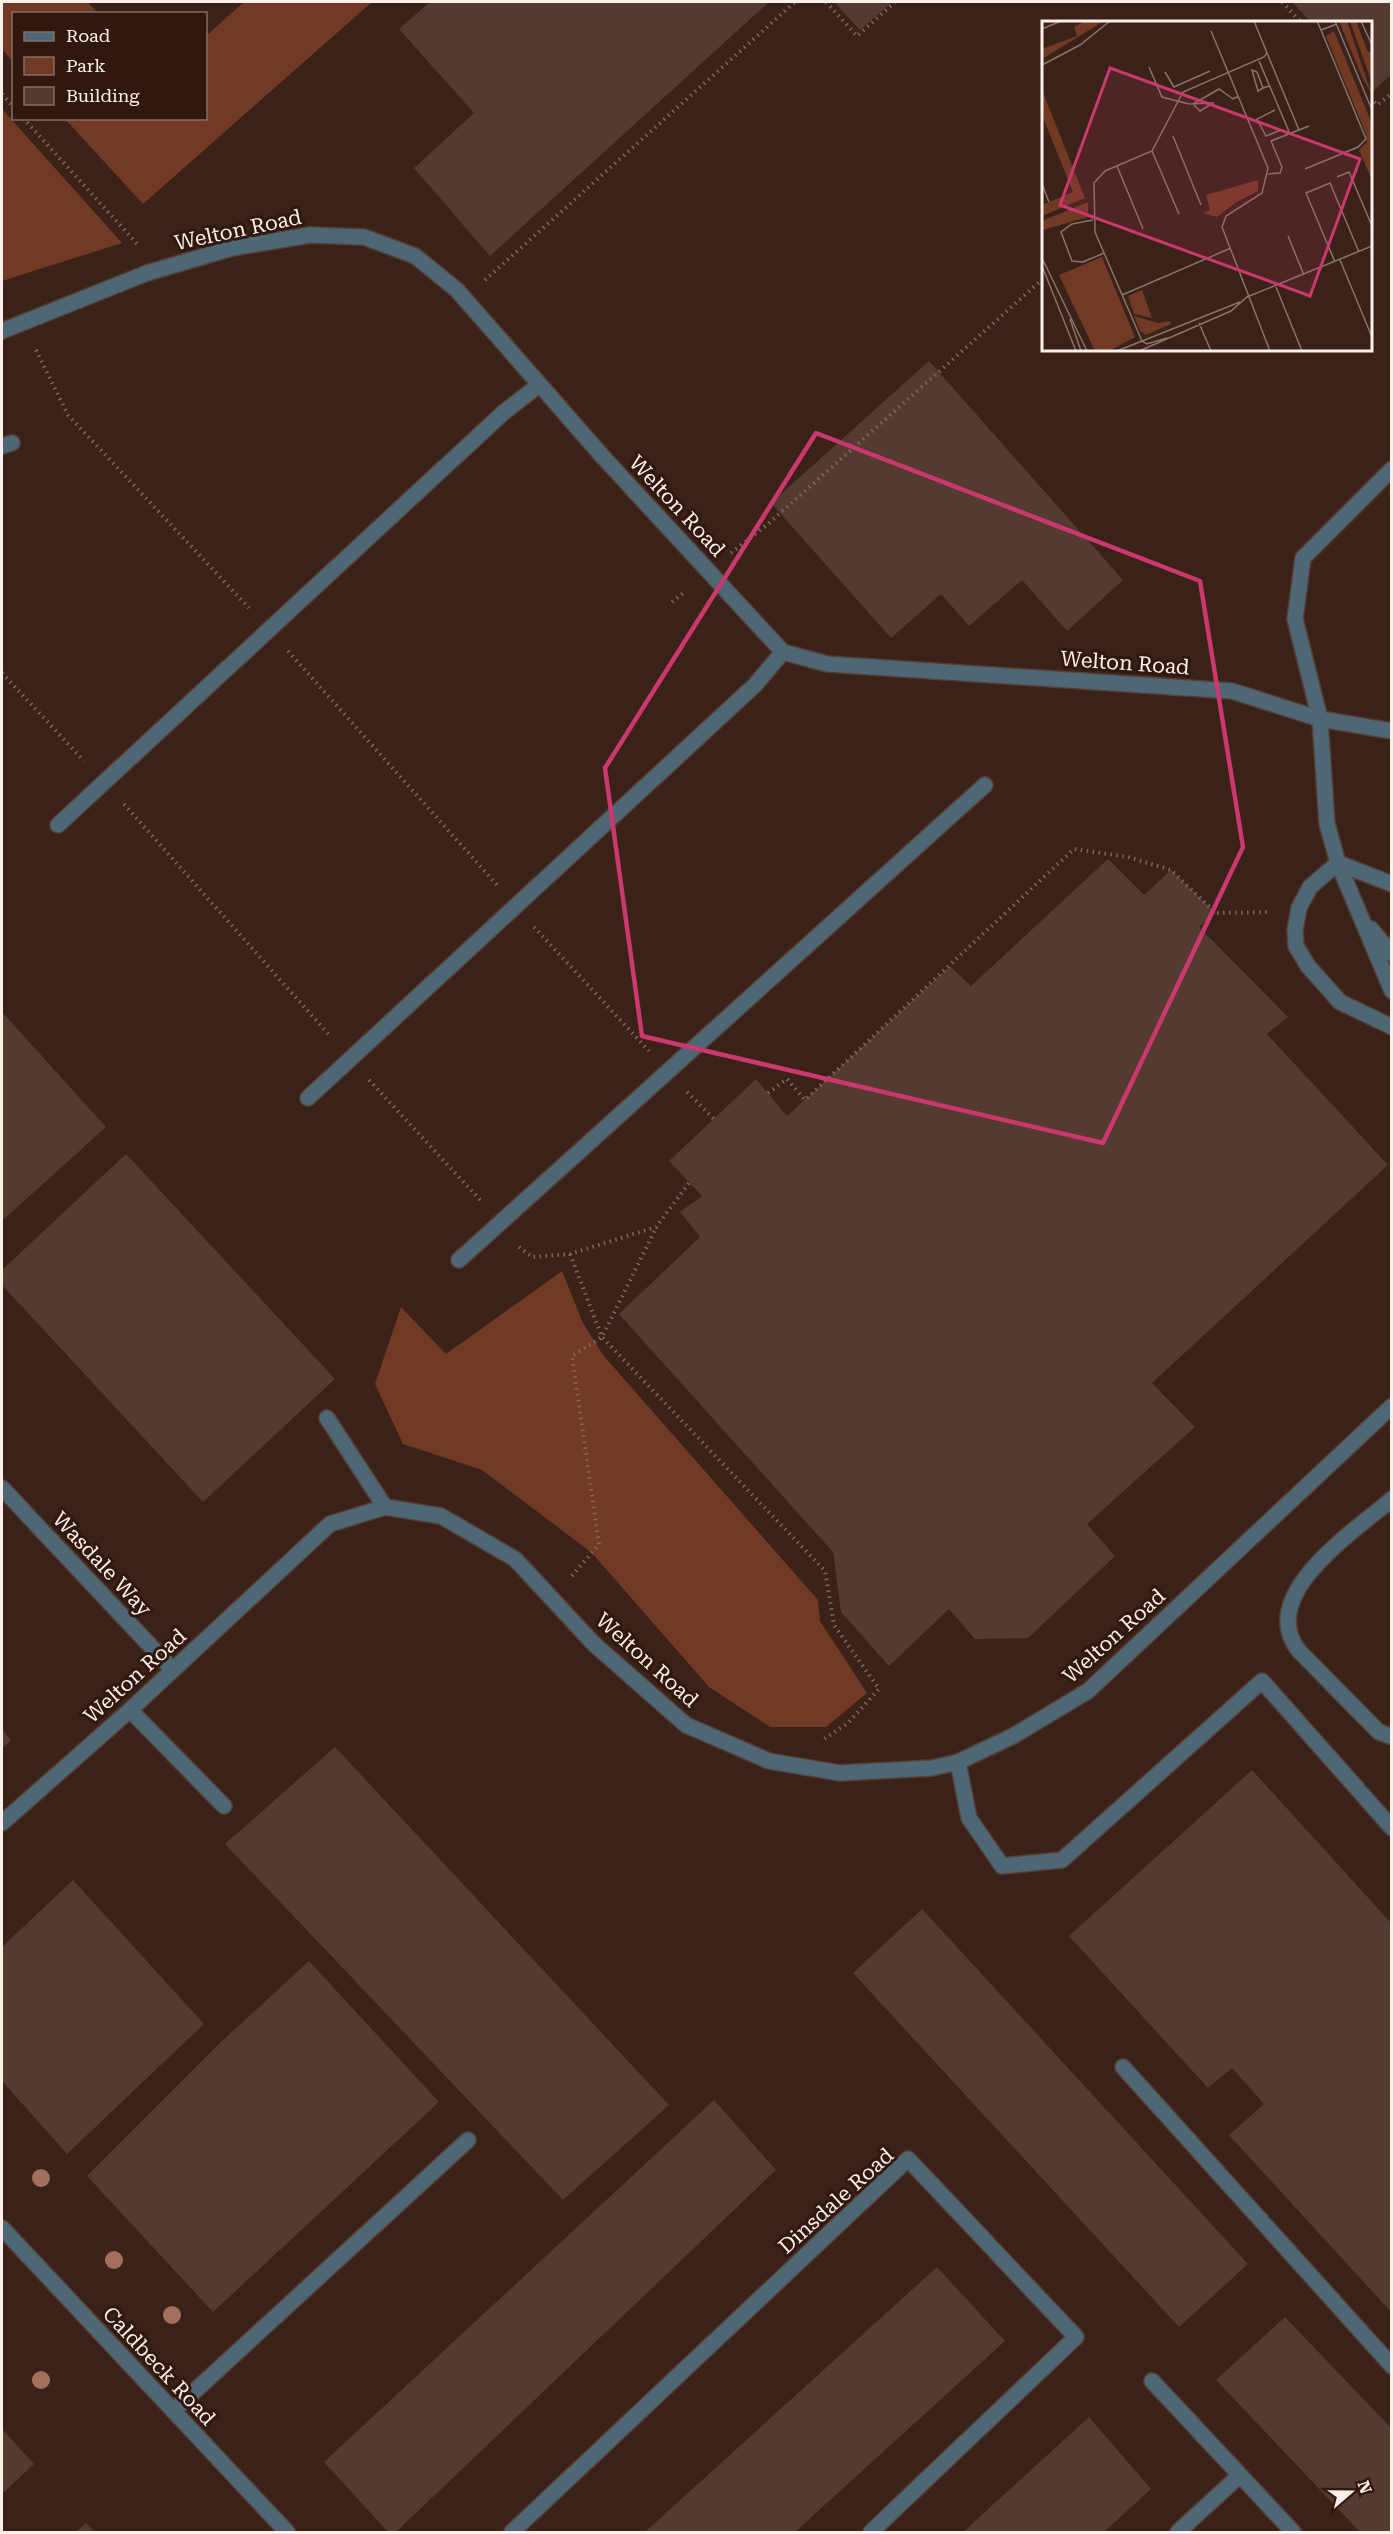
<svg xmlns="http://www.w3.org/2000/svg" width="1393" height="2534" font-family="'Roboto Serif',serif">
<rect width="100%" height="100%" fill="#3a2218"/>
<path fill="#723a24" d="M 2,2 L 87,2 L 98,13 L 14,14 L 13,62 L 2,49 Z
M 244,2 L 372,2 L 143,204 L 65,119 L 206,118 L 206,36 Z
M 2,109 L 122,243 L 2,281 Z
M 562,1271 L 583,1323 L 603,1355 L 818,1600 L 820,1621 L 867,1693 L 826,1727 L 770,1727 L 709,1687 L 592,1553 L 482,1470 L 403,1444 L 375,1384 L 401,1307 L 446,1354 Z"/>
<path fill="#553a30" d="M 430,2 L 769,2 L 490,256 L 414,168 L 474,113 L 399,29 Z
M 834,2 L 892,2 L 860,30 Z
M 1292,2 L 1392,2 L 1392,74 L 1372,92 L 1370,90 L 1370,22 L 1311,22 Z
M 929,361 L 1123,580 L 1067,631 L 1022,580 L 969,626 L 941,594 L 891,638 L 771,503 Z
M 1108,859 L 1144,895 L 1171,870 L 1216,913 L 1199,927 L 1288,1017 L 1267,1034 L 1388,1165 L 1152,1383 L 1195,1427 L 1087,1524 L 1115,1556 L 1028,1638 L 975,1639 L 949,1609 L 889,1666 L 841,1612 L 833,1552 L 619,1314 L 700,1237 L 680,1212 L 702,1196 L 669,1161 L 756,1079 L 787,1116 L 950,966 L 971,986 Z
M 2,1012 L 106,1127 L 2,1221 Z
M 126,1154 L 335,1379 L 203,1502 L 2,1285 L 2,1270 Z
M 2,1729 L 11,1740 L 2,1749 Z
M 335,1747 L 669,2105 L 563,2200 L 225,1844 Z
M 1252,1770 L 1392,1924 L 1392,2313 L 1229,2135 L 1264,2104 L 1232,2068 L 1208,2088 L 1069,1936 Z
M 73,1880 L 204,2024 L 67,2154 L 2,2081 L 2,1947 Z
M 922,1909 L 1248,2264 L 1179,2327 L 853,1973 Z
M 309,1961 L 439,2102 L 213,2312 L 87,2176 L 221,2042 Z
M 714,2100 L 776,2170 L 396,2532 L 388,2532 L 324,2462 Z
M 937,2267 L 1005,2341 L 795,2532 L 645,2532 Z
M 1285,2317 L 1392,2429 L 1392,2532 L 1360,2532 L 1216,2380 Z
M 1089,2417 L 1151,2489 L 1104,2532 L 963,2532 Z
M 2,2429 L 34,2464 L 2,2494 Z
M 86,2523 L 95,2532 L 76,2532 Z"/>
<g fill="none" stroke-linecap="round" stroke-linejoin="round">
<g stroke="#553f35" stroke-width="18">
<path id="lane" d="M 2,446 L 12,443
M 1320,719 L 1327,824 L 1338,863 L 1392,991
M 58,825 L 503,413 L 539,385
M 1392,884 L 1338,863 L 1310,887 L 1299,908 L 1295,930 L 1296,946 L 1308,966 L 1340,1002 L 1392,1027
M 1371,929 L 1392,954
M 308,1098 L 755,685 L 783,652
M 459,1260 L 985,785
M 2,1488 L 173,1670
M 130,1710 L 224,1806
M 1390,1736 L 1379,1732 L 1299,1651 C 1255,1595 1355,1531 1392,1499
M 958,1762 L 969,1818 L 1002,1866 L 1062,1860 L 1262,1681 L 1392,1828
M 1123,2067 L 1392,2366"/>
</g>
<g stroke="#553f35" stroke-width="18">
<path id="street" d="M 2,331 L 147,273 L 232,248 L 310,235 L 364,237 L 415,256 L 457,290 L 604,458 L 783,652 L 827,664 L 1232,691 L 1320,719 L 1392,731
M 1320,719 L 1295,619 L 1303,558 L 1392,469
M 327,1418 L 385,1507
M 2,1823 L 130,1710 L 330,1524 L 385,1507 L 441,1516 L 515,1559 L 594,1644 L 686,1725 L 769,1761 L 840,1773 L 932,1768 L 958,1762 L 1013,1736 L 1088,1691 L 1392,1406
M 2,2228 L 287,2532
M 1152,2381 L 1240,2475 L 1178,2532
M 173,2411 L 468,2140
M 1240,2475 L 1293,2532
M 512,2532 L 908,2159 L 1076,2337 L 871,2532"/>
</g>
<path stroke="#7d6960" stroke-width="4" stroke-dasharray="1.5 4.5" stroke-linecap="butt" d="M 826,2 L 857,36 L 895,2
M 1282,2 L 1301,22
M 2,94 L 14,108
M 1370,98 L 1377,105 L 1392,93
M 23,118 L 139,246
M 485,280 L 795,2
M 36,350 L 68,415 L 249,608
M 731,553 L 768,524 L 1044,278
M 672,602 L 686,591
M 288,651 L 497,885
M 2,673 L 84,761
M 124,804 L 330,1036
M 534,927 L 649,1051
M 369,1080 L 482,1202
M 687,1092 L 714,1119
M 768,1093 L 787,1079 L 805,1100 L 1074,849 L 1128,857 L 1171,870 L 1216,913 L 1270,912
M 519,1247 L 532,1257 L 570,1254 L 656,1227 L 689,1183
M 570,1254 L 602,1337 L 825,1571 L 834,1625 L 879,1689 L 848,1723 L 824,1739
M 572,1576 L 599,1544 L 572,1356 L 602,1337 L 656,1228"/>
<use href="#lane" stroke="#4d6776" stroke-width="15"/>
<use href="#street" stroke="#4d6776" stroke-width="15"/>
</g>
<g fill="#a3705d">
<circle cx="41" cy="2178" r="9"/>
<circle cx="114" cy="2260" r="9"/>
<circle cx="172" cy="2315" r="9"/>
<circle cx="41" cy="2380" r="9"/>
</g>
<path fill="none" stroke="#cb3870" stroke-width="4.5" stroke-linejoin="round" d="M 816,433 L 1200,581 L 1243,847 L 1103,1143 L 642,1036 L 605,768 Z"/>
<g text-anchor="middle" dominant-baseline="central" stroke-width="6" stroke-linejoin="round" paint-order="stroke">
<g font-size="21" fill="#fdefea" stroke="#30180f">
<text transform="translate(238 230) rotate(-12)">Welton Road</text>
<text transform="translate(677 506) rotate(47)">Welton Road</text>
<text transform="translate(1125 663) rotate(4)">Welton Road</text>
<text transform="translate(102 1564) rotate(47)">Wasdale Way</text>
<text transform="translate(1114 1636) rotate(-42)">Welton Road</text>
<text transform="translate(647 1660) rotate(42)">Welton Road</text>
<text transform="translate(135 1676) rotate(-42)">Welton Road</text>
<text transform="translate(836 2201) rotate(-42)">Dinsdale Road</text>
<text transform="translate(159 2366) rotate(47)">Caldbeck Road</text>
</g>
</g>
<g transform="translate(1042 21)">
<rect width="330" height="330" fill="#3a2218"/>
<path d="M 44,0 L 62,0 L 0,38 L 0,28 L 35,15 L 32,6 ZM 297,0 L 305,0 L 330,74 L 320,56 ZM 308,0 L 314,0 L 326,31 L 330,30 L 330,62 ZM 292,10 L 330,103 L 330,159 L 317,129 L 325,121 L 324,113 L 284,15 ZM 0,69 L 43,177 L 0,195 L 0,184 L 31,171 L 0,94 ZM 216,159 L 216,170 L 193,182 L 175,196 L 161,192 L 168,189 L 164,174 ZM 46,181 L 46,196 L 1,209 L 0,200 ZM 60,236 L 93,316 L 67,330 L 53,330 L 17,254 ZM 100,269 L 110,297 L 92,293 L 86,275 ZM 92,295 L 116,302 L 128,300 L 129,303 L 104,314 L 98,310 Z" fill="#723a24"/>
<path fill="none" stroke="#88746c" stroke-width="1.5" d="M 275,0 L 279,9 L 295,3M 293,0 L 330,89M 319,0 L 329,22M 0,8 L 19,0M 169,10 L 226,147 L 220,172 L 184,195 L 180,206 L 228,330M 225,32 L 257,109M 217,40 L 248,113M 0,44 L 38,24 L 68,0M 107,46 L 120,76 L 147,83 L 172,82M 123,51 L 132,66 L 168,50M 221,67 L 216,70 L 210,49 L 215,51 L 221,67 L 227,65M 171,82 L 158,90 L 151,83 L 177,68 L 191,78 L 197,75M 233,89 L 215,98 L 224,115 L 239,109M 131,115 L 159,184M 110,130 L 137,193M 75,145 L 101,208M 263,148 L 316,126 L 324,118 L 279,9M 226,153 L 238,152 L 240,146 L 229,120 L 267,105M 295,156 L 307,151 L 330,205M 0,163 L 7,181M 51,199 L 30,203 L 19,211 L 30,240 L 41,241 L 62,232M 246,215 L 262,254M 0,237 L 45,330M 298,239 L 330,316M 293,241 L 264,172 L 288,162 L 317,231M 0,245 L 34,330M 234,266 L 260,330M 80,274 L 189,227M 28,298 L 39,330M 157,302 L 169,330M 100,320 L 53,211 L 52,162 L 63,150 L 110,130 L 141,71 L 222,36 L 225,32 L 212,0M 100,320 L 105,323 L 125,317M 75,330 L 198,281M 97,330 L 189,290 L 205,276 L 330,225"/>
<path fill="#cb3870" fill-opacity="0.15" stroke="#cb3870" stroke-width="3" d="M 68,47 L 318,138 L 268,275 L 18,184 Z"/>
<rect width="330" height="330" fill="none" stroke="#fdefea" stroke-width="3"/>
</g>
<rect width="1393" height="2534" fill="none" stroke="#fdefea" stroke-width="6"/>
<rect x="12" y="12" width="195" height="108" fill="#30180f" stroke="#826e67" stroke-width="1.5"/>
<rect x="24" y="32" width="30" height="9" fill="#4d6776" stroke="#826e67" stroke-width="1.5"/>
<text x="66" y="42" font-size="18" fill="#fdefea">Road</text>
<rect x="24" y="57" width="30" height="18" fill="#723a24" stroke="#826e67" stroke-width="1.5"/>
<text x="66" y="72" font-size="18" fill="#fdefea">Park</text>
<rect x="24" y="87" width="30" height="18" fill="#553a30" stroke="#826e67" stroke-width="1.5"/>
<text x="66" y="102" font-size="18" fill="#fdefea">Building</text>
<g transform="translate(1351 2492) rotate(70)" stroke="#30180f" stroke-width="4.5" paint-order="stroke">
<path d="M0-4.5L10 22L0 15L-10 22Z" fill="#fdefea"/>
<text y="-9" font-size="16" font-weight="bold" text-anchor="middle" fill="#fdefea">N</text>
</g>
</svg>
